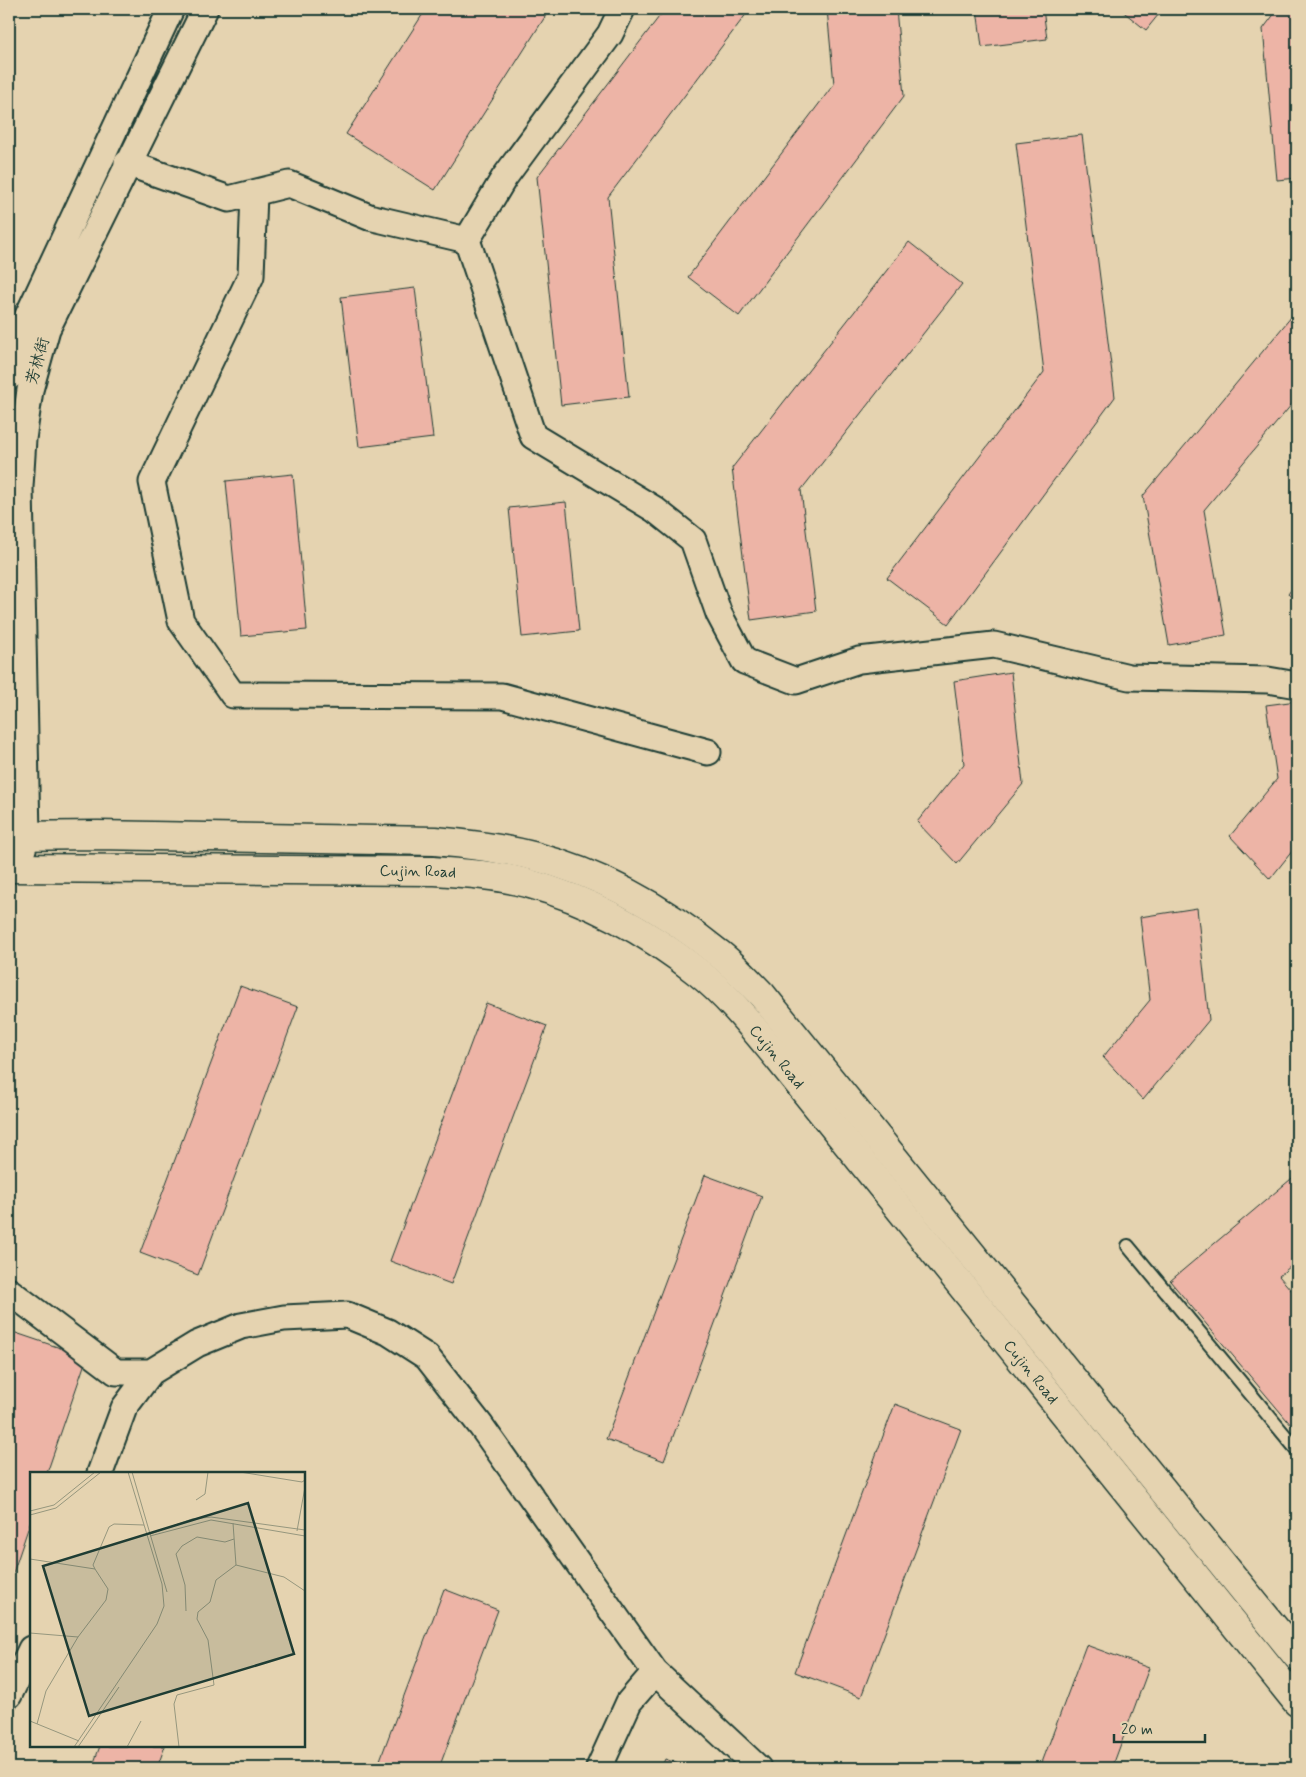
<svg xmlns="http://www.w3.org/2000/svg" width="1306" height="1777" font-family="Mynerve,'LXGW WenKai TC',sans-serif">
<rect width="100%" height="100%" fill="#e5d3b0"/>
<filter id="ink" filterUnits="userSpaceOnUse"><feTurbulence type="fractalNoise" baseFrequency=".02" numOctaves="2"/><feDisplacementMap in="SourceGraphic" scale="10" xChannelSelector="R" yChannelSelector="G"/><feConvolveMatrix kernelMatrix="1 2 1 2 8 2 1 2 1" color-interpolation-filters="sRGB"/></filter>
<g filter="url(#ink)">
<path fill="#edb4a6" stroke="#1f3d34" d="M 426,9 L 550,9 L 435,190 L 346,134 Z
M 665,9 L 750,9 L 608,197 L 629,397 L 561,405 L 537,177 Z
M 827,9 L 896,9 L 904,96 L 739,316 L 688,277 L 834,84 Z
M 977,9 L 1043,9 L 1047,39 L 982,47 Z
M 1120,9 L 1163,9 L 1146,30 Z
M 1278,9 L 1297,9 L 1297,178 L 1277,180 L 1263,29 Z
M 1082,135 L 1115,397 L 948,624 L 887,578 L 1044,372 L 1016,143 Z
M 909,242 L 962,284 L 801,490 L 816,611 L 751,620 L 732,468 Z
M 415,288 L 433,438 L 359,447 L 341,297 Z
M 1297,310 L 1297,398 L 1204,510 L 1226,635 L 1169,645 L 1143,496 Z
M 293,474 L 307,630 L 241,636 L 226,481 Z
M 566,502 L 579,631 L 522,637 L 509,508 Z
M 1297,582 L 1297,602 L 1288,594 Z
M 1011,672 L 1023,784 L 957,864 L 917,822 L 964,764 L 954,681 Z
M 1297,701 L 1297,845 L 1270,879 L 1230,836 L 1277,779 L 1266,705 Z
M 1197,908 L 1209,1020 L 1143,1100 L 1103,1057 L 1150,1000 L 1140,917 Z
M 240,986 L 298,1007 L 198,1275 L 140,1253 Z
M 486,1003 L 547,1026 L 451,1284 L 390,1261 Z
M 1297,1174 L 1297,1261 L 1279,1276 L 1297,1297 L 1297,1432 L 1170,1281 Z
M 705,1175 L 762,1196 L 664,1461 L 606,1439 Z
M 10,1331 L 87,1357 L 47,1473 L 31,1473 L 31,1520 L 9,1585 Z
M 895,1404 L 961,1429 L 861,1697 L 795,1672 Z
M 444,1589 L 498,1610 L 439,1768 L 377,1768 Z
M 1086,1645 L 1149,1668 L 1112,1768 L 1040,1768 Z
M 100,1746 L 165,1746 L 157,1768 L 92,1768 Z
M 665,1759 L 690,1768 L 661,1768 Z"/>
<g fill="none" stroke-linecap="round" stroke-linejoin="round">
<g stroke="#1f3d34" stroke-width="16">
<path id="lane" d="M 1128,1246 L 1297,1450"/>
</g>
<g stroke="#1f3d34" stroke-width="29">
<path id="street" d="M 127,163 L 229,199 L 289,184 L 369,217 L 467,240 L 533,436 L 654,509 L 693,540 L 719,614 L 744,661 L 796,681 L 859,660 L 994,645 L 1129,677 L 1268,680 L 1297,685
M 254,193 L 251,276 L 152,482 L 181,621 L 233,695 L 502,696 L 708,752
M 467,240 L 504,178 L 610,34 L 622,9
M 9,377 L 23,326 L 171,9
M 17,868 L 27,836 L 20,487 L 23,439 L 30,390 L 47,329 L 205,9
M 9,1291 L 116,1372 L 151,1372
M 100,1473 L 124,1408 L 151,1372 L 197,1344 L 241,1326 L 284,1318 L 347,1315 L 388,1332 L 427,1357 L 481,1426 L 655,1672 L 758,1768
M 9,1695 L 31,1649
M 599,1768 L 629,1702 L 655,1672"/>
</g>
<g stroke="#1f3d34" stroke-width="31">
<g id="secondary">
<path d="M 9,836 L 98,835 L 435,841 C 468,844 501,848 533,856 C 601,874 664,909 718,953 C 734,965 748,981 762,995 L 1297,1656"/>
<path id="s1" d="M 9,868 L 433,871 C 464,873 497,875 527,883 C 590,900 648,932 699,973 C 729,997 754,1029 779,1059 L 1297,1702"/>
</g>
</g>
<use href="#lane" stroke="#e5d3b0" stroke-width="12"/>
<use href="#street" stroke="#e5d3b0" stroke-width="25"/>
<use href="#secondary" stroke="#e5d3b0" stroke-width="28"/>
</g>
</g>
<g text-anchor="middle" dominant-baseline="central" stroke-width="4" stroke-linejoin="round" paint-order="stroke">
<g font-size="16" fill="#1f3d34" stroke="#e5d3b0">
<text transform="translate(38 361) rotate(-74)">芳林街</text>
<text stroke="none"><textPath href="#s1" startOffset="409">Cujin Road</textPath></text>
<text stroke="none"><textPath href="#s1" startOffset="829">Cujin Road</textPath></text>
<text stroke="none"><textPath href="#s1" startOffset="1234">Cujin Road</textPath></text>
</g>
</g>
<g transform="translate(30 1472)">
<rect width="275" height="275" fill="#e5d3b0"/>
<path fill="none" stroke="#96977e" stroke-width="1" d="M 102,0 L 137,120M 210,0 L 272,10 L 275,8M 166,28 L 175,22 L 178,0M 0,39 L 24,33 L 65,0M 0,43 L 26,36 L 71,0M 267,59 L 275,15M 120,62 L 162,47 L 181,45 L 275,58M 120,64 L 181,48 L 275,64M 0,87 L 65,97 L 78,117 L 76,128 L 48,165 L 16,219 L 7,252M 206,93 L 254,105 L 275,119M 65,97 L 63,93 L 79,55 L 84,52 L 114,53M 156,139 L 155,113 L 146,82 L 152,74 L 167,65 L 195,70 L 204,67M 0,161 L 48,165M 0,249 L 49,269M 44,275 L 127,152 L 134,134 L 132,112 L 98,0M 48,275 L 89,215M 97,275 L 111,249M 149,275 L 144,232 L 147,223 L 184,213 L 178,168 L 167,147 L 168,140 L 180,130 L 186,108 L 206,93 L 203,51"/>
<path fill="#1f3d34" fill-opacity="0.15" stroke="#1f3d34" stroke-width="2.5" d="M 218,31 L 264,182 L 59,244 L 13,94 Z"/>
<rect width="275" height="275" fill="none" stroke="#1f3d34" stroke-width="2.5"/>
</g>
<rect width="1306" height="1777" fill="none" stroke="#e5d3b0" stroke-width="30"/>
<rect x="15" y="15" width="1276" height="1747" fill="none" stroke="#1f3d34" stroke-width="2" filter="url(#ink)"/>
<path d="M1114 1734v8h91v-8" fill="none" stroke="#1f3d34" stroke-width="2.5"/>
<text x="1121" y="1734" font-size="15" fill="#1f3d34" stroke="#e5d3b0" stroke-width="4" paint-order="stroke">20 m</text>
</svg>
